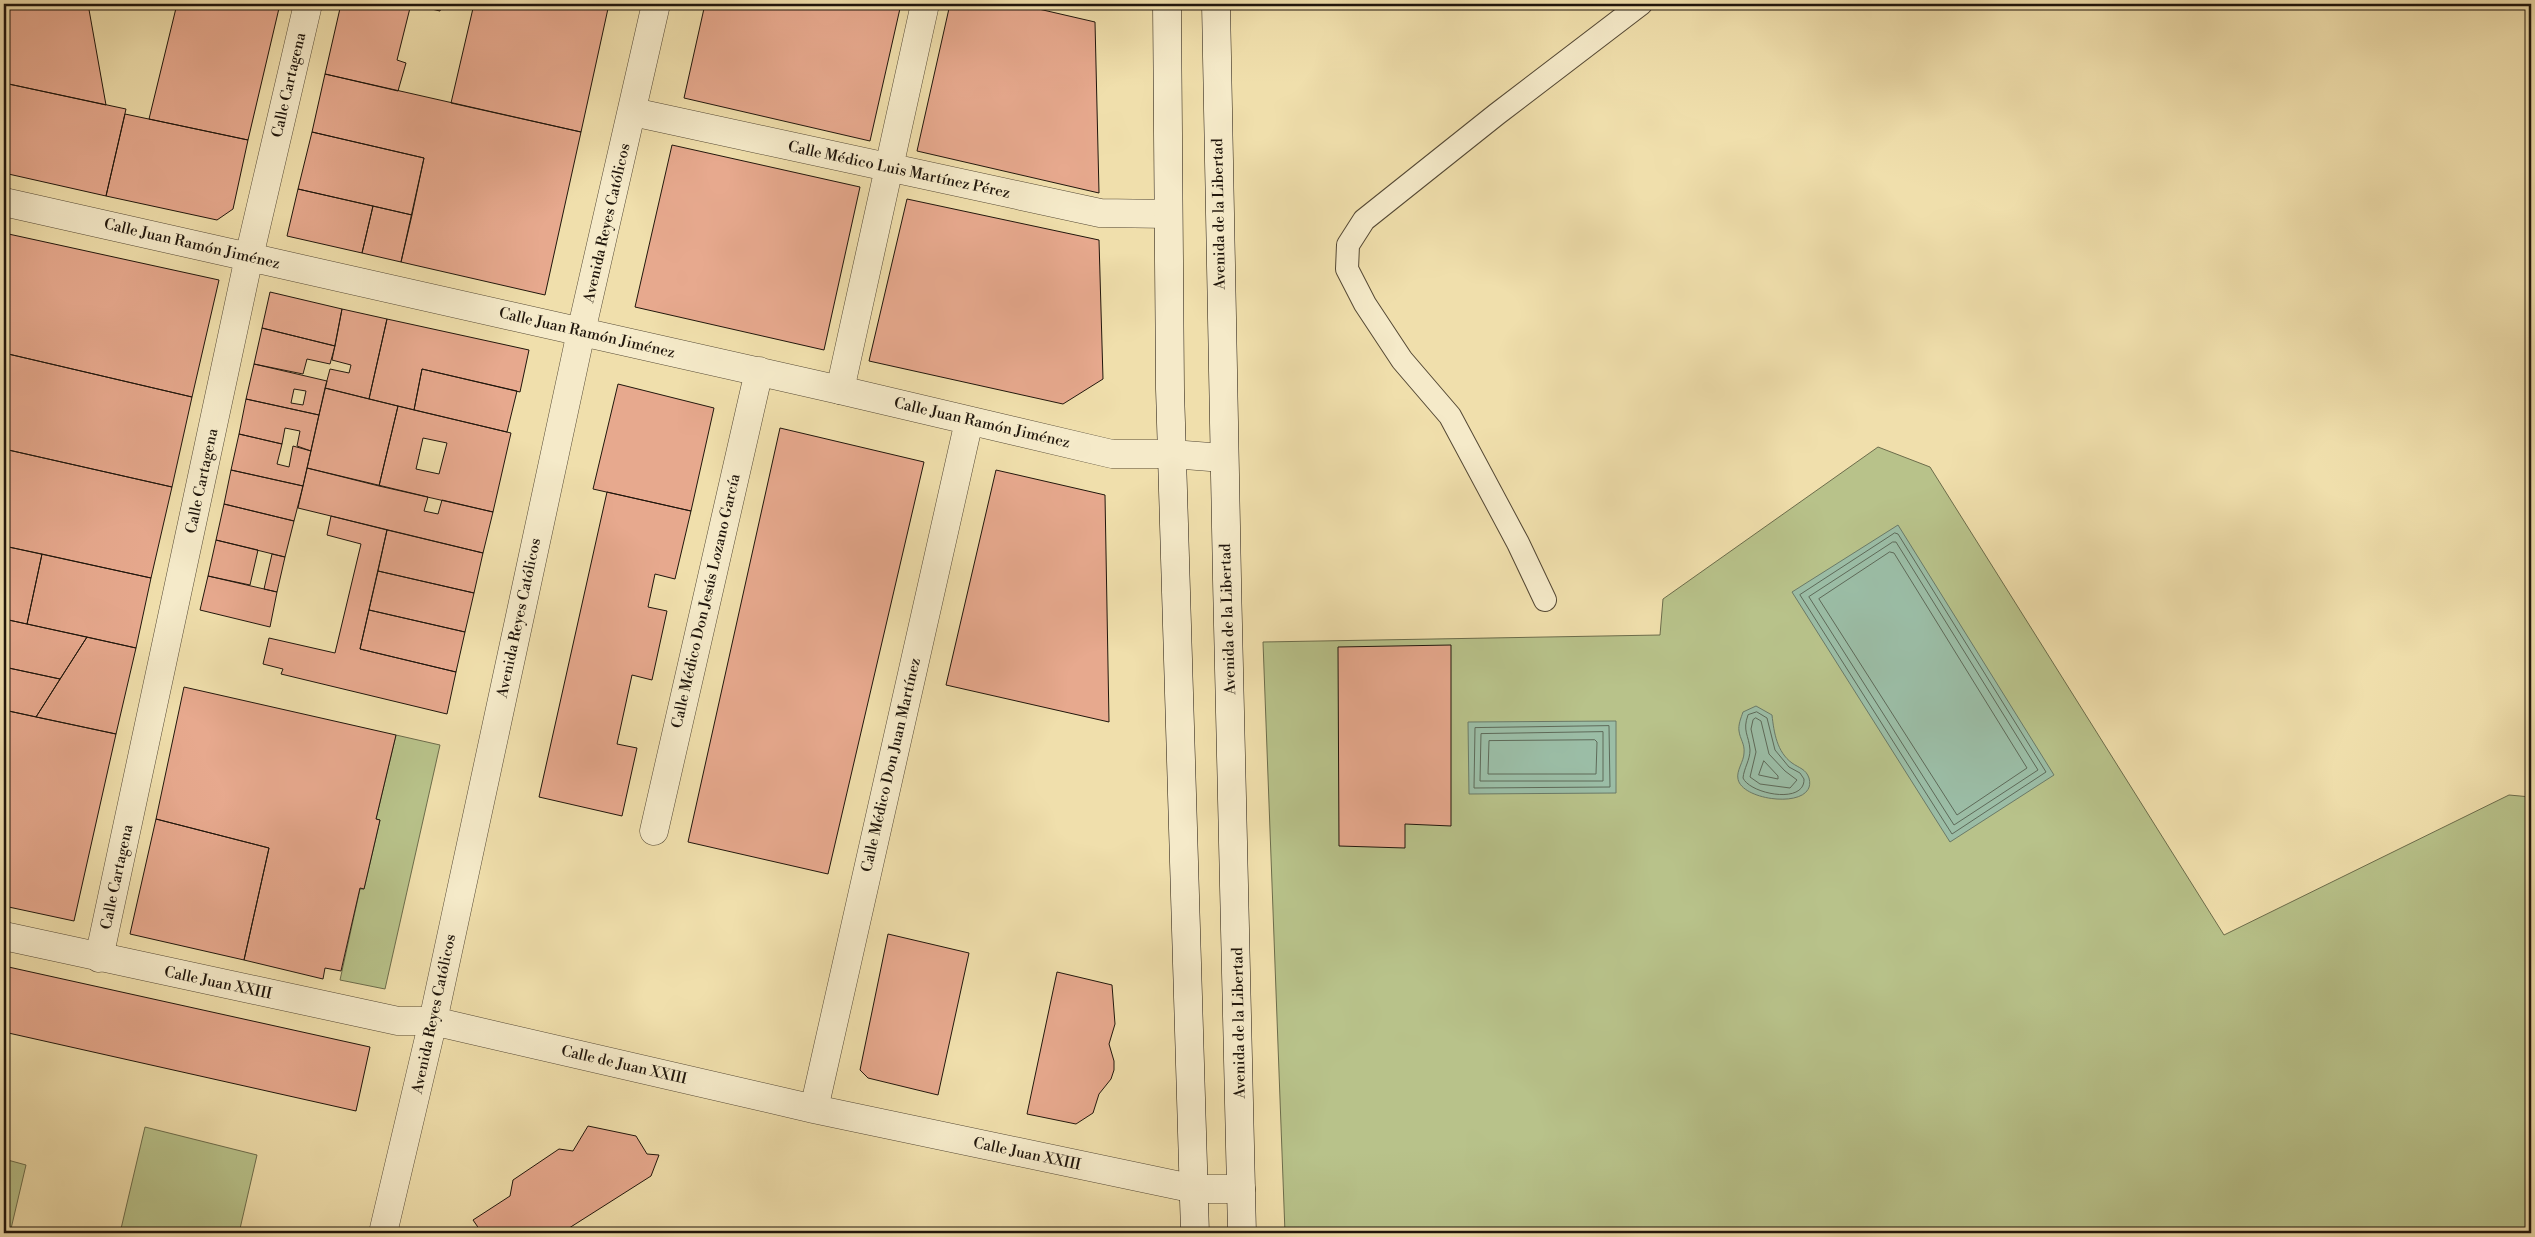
<svg xmlns="http://www.w3.org/2000/svg" width="2535" height="1237" font-family="'Libre Bodoni',serif">
<rect width="100%" height="100%" fill="#f0dfac"/>
<filter id="stains"><feTurbulence type="fractalNoise" baseFrequency=".004" numOctaves="4"/><feColorMatrix values="0 0 0 0 .2 0 0 0 0 .09 0 0 0 0 .02 0 0 0 .5 -.17"/></filter>
<radialGradient id="worn" r=".72"><stop offset=".6" stop-color="#630" stop-opacity="0"/><stop offset="1" stop-color="#630" stop-opacity=".3"/></radialGradient>
<path fill="#b8c28a" stroke="#6c6c4b" d="M 1878,447 L 1930,467 L 2224,935 L 2509,795 L 2531,797 L 2531,1233 L 1285,1233 L 1263,642 L 1660,635 L 1663,599 Z
M 396,735 L 440,745 L 385,989 L 340,980 L 360,889 L 364,889 L 380,820 L 376,819 Z
M 145,1127 L 257,1155 L 239,1233 L 120,1233 Z
M 4,1159 L 26,1165 L 10,1233 L 4,1233 Z"/>
<path fill="#9bbda6" stroke="#6a7a68" d="M 1898,525 L 2054,775 L 1950,842 L 1792,592 Z
M 1756,706 L 1772,715 C 1774,733 1777,752 1792,763 C 1799,768 1806,769 1809,778 C 1818,810 1742,802 1738,779 C 1736,771 1744,761 1744,753 C 1745,744 1740,739 1739,731 C 1738,725 1741,718 1743,712 Z
M 1616,721 L 1616,793 L 1469,794 L 1468,722 Z"/>
<g fill="none" stroke-linecap="round" stroke-linejoin="round">
<path stroke="#5e6a59" stroke-width="1" d="M 1895,533 L 1898,534 L 2046,772 L 1952,834 L 1800,595 Z
M 1893,542 L 1896,542 L 2038,770 L 1954,825 L 1809,597 Z
M 1890,552 L 1894,553 L 2027,768 L 1957,815 L 1819,599 Z
M 1757,712 L 1767,718 L 1775,750 L 1789,767 L 1800,773 L 1804,779 C 1805,805 1750,794 1743,778 C 1744,768 1750,760 1750,750 C 1749,735 1742,731 1748,715 Z
M 1756,718 L 1761,721 L 1769,754 L 1785,771 L 1797,780 L 1790,788 L 1760,784 L 1750,777 L 1756,752 L 1751,729 L 1753,720 Z
M 1609,726 L 1610,787 L 1474,788 L 1475,728 Z
M 1603,732 L 1603,781 L 1480,781 L 1481,734 Z
M 1595,740 L 1597,742 L 1596,774 L 1488,774 L 1489,741 Z
M 1764,761 L 1778,776 L 1778,779 L 1759,775 Z"/>
</g>
<path fill="#e7a98e" stroke="#20160c" fill-rule="evenodd" d="M 4,4 L 88,4 L 106,105 L 4,83 Z
M 177,4 L 280,4 L 248,140 L 149,119 Z
M 341,4 L 442,4 L 440,11 L 411,4 L 397,60 L 406,63 L 398,91 L 325,74 Z
M 474,4 L 609,4 L 581,132 L 451,103 Z
M 705,4 L 901,4 L 870,141 L 684,98 Z
M 950,4 L 1017,4 L 1095,22 L 1099,193 L 917,151 Z
M 325,74 L 581,132 L 545,295 L 401,262 L 424,158 L 312,132 Z
M 4,83 L 126,109 L 106,196 L 4,173 Z
M 125,114 L 248,140 L 233,209 L 217,220 L 106,196 Z
M 312,132 L 424,158 L 412,215 L 298,189 Z
M 672,145 L 860,187 L 824,350 L 635,307 Z
M 298,189 L 373,206 L 362,253 L 287,236 Z
M 907,199 L 1099,240 L 1103,379 L 1063,404 L 869,361 Z
M 373,206 L 412,215 L 401,262 L 362,253 Z
M 4,233 L 219,280 L 192,397 L 4,353 Z
M 270,292 L 342,309 L 335,346 L 262,328 Z
M 342,309 L 387,319 L 369,399 L 325,388 L 330,369 L 349,373 L 351,365 L 332,360 Z
M 387,319 L 529,350 L 520,392 L 422,369 L 414,410 L 369,399 Z
M 262,328 L 335,346 L 330,364 L 307,359 L 303,374 L 254,364 Z
M 4,353 L 192,397 L 172,487 L 4,449 Z
M 254,364 L 327,381 L 319,415 L 246,399 ZM 294,389 L 306,391 L 303,405 L 291,403 Z
M 422,369 L 517,391 L 507,432 L 414,410 Z
M 618,384 L 714,408 L 691,511 L 593,489 Z
M 325,388 L 398,406 L 379,486 L 307,468 Z
M 246,399 L 319,415 L 311,451 L 297,446 L 300,431 L 285,428 L 282,444 L 239,434 Z
M 398,406 L 511,433 L 493,512 L 379,486 ZM 423,438 L 447,443 L 439,474 L 416,469 Z
M 780,428 L 924,462 L 828,874 L 688,842 Z
M 239,434 L 282,444 L 277,464 L 289,467 L 293,446 L 311,451 L 303,486 L 231,470 Z
M 4,449 L 172,487 L 151,578 L 4,546 Z
M 307,468 L 428,497 L 424,511 L 438,514 L 442,500 L 493,512 L 483,553 L 298,508 Z
M 231,470 L 303,486 L 294,521 L 224,504 Z
M 996,470 L 1105,495 L 1109,722 L 946,685 Z
M 607,492 L 691,511 L 675,579 L 655,574 L 648,607 L 667,611 L 652,680 L 632,675 L 617,744 L 637,748 L 622,816 L 539,797 Z
M 224,504 L 294,521 L 285,557 L 216,540 Z
M 331,516 L 387,530 L 360,649 L 456,672 L 447,714 L 281,674 L 283,669 L 263,664 L 269,638 L 335,653 L 361,544 L 327,535 Z
M 387,530 L 483,553 L 474,593 L 378,571 Z
M 216,540 L 258,550 L 250,585 L 208,576 Z
M 4,546 L 42,554 L 27,624 L 4,619 Z
M 42,554 L 151,578 L 136,648 L 27,624 Z
M 272,554 L 285,557 L 277,592 L 264,589 Z
M 378,571 L 474,593 L 465,632 L 369,610 Z
M 208,576 L 277,592 L 270,627 L 200,610 Z
M 369,610 L 465,632 L 456,672 L 360,649 Z
M 4,619 L 27,624 L 87,637 L 60,679 L 4,667 Z
M 87,637 L 136,648 L 116,734 L 36,717 Z
M 1451,645 L 1451,826 L 1405,824 L 1405,848 L 1339,846 L 1338,647 Z
M 4,667 L 60,679 L 36,717 L 4,710 Z
M 184,687 L 396,735 L 376,819 L 380,820 L 364,889 L 360,888 L 341,971 L 325,968 L 323,979 L 244,960 L 269,848 L 156,819 Z
M 4,710 L 116,734 L 74,921 L 4,906 Z
M 156,819 L 269,848 L 244,960 L 130,934 Z
M 888,934 L 969,953 L 938,1095 L 868,1078 L 860,1070 Z
M 4,966 L 370,1047 L 356,1111 L 4,1032 Z
M 1057,972 L 1112,985 L 1115,1024 L 1109,1044 L 1114,1061 L 1114,1070 L 1111,1079 L 1099,1094 L 1093,1113 L 1076,1124 L 1027,1114 Z
M 588,1126 L 636,1136 L 647,1154 L 659,1155 L 651,1176 L 566,1230 L 565,1233 L 482,1233 L 473,1220 L 510,1196 L 513,1180 L 559,1149 L 573,1151 Z"/>
<g fill="none" stroke-linecap="round" stroke-linejoin="round">
<g stroke="#544834" stroke-width="24">
<path id="service" d="M 1545,600 L 1518,543 L 1450,416 L 1402,360 L 1365,304 L 1347,269 L 1348,245 L 1364,220 L 1497,114 L 1641,4"/>
</g>
<g stroke="#544834" stroke-width="29">
<path id="pedestrian" d="M 633,112 L 1100,213 L 1168,214
M 840,390 L 925,4"/>
</g>
<g stroke="#544834" stroke-width="29">
<path id="minor" d="M 4,202 L 840,390 L 1112,454 L 1172,454 L 1223,458
M 654,831 L 759,371
M 4,936 L 398,1021 L 433,1021 L 814,1109 L 1195,1189 L 1241,1189
M 99,958 L 249,257 L 308,4
M 814,1109 L 969,421
M 383,1233 L 433,1021 L 581,332 L 656,4"/>
</g>
<g stroke="#20160c" stroke-width="29">
<path id="secondary" d="M 1167,4 L 1170,389 L 1195,1233
M 1216,4 C 1221,414 1234,823 1242,1233"/>
</g>
<use href="#service" stroke="#f5eac9" stroke-width="22"/>
<use href="#pedestrian" stroke="#f5eac9" stroke-width="28"/>
<use href="#minor" stroke="#f5eac9" stroke-width="28"/>
<use href="#secondary" stroke="#f5eac9" stroke-width="28"/>
</g>
<g text-anchor="middle" dominant-baseline="central" stroke-width="4" stroke-linejoin="round" paint-order="stroke">
<g font-size="15" fill="#20160c" stroke="#f5eac9">
<text transform="translate(289 85) rotate(-77)">Calle Cartagena</text>
<text transform="translate(899 170) rotate(12)">Calle Médico Luis Martínez Pérez</text>
<text transform="translate(1219 214) rotate(-91)">Avenida de la Libertad</text>
<text transform="translate(607 223) rotate(-77)">Avenida Reyes Católicos</text>
<text transform="translate(192 244) rotate(13)">Calle Juan Ramón Jiménez</text>
<text transform="translate(587 333) rotate(13)">Calle Juan Ramón Jiménez</text>
<text transform="translate(982 423) rotate(13)">Calle Juan Ramón Jiménez</text>
<text transform="translate(202 481) rotate(-78)">Calle Cartagena</text>
<text transform="translate(706 601) rotate(-77)">Calle Médico Don Jesús Lozano García</text>
<text transform="translate(519 618) rotate(-78)">Avenida Reyes Católicos</text>
<text transform="translate(1228 619) rotate(-92)">Avenida de la Libertad</text>
<text transform="translate(891 765) rotate(-77)">Calle Médico Don Juan Martínez</text>
<text transform="translate(117 877) rotate(-78)">Calle Cartagena</text>
<text transform="translate(218 983) rotate(12)">Calle Juan XXIII</text>
<text transform="translate(434 1014) rotate(-78)">Avenida Reyes Católicos</text>
<text transform="translate(1239 1023) rotate(-91)">Avenida de la Libertad</text>
<text transform="translate(624 1065) rotate(13)">Calle de Juan XXIII</text>
<text transform="translate(1027 1154) rotate(12)">Calle Juan XXIII</text>
</g>
</g>
<rect width="2535" height="1237" fill="none" stroke="#f0dfac" stroke-width="20"/>
<rect x="5" y="5" width="2525" height="1227" fill="none" stroke="#20160c" stroke-width="2.5"/>
<rect x="10" y="10" width="2515" height="1217" fill="none" stroke="#20160c"/>
<rect width="100%" height="100%" filter="url(#stains)"/>
<rect width="100%" height="100%" fill="url(#worn)"/>
</svg>
